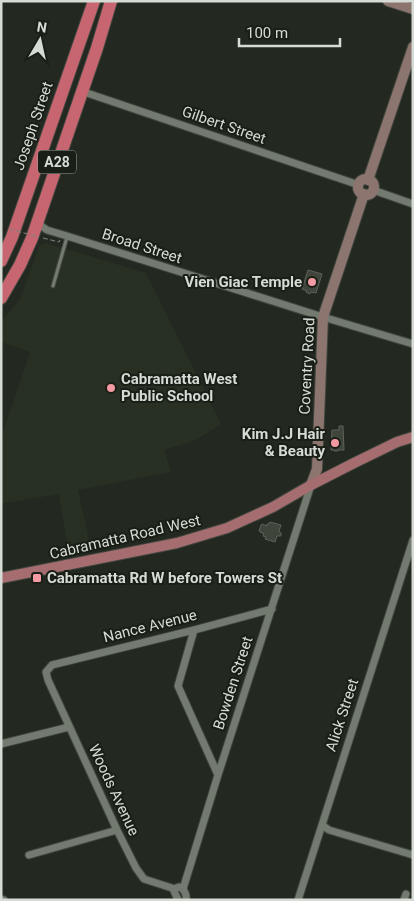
<svg xmlns="http://www.w3.org/2000/svg" width="414" height="901" font-family="Roboto,sans-serif">
<rect width="100%" height="100%" fill="#232820"/>
<path fill="#273022" d="M 46,243 L 146,273 L 221,424 L 196,440 L 164,450 L 171,472 L 78,490 L 91,549 L 69,554 L 59,494 L 1,504 L 1,438 L 30,352 L 1,342 L 1,322 L 20,299 L 39,246 Z"/>
<path fill="#3f453b" stroke="#5d6359" d="M 308,270 L 322,274 L 316,293 L 311,292 L 310,294 L 306,292 L 307,291 L 302,289 Z
M 339,426 L 343,426 L 344,450 L 338,450 L 338,451 L 334,451 L 334,450 L 331,450 L 332,430 L 339,430 Z
M 270,522 L 281,525 L 279,531 L 281,533 L 281,536 L 277,536 L 275,542 L 265,539 L 266,537 L 263,536 L 264,534 L 260,532 L 260,531 L 259,531 L 261,525 L 262,524 L 267,526 L 267,524 L 269,524 Z"/>
<g fill="none" stroke-linecap="round" stroke-linejoin="round">
<g stroke="#41463e" stroke-width="5">
<path id="lane" d="M 53,286 L 67,237"/>
</g>
<g stroke="#41463e" stroke-width="9">
<path id="street" d="M 81,91 L 359,185
M 373,190 L 413,204
M 37,223 L 47,230 L 67,236 L 323,317 L 413,344
M 194,630 L 178,686 L 218,775
M 1,744 L 69,727
M 322,825 L 329,830 L 413,855
M 29,855 L 117,830
M 175,889 L 144,879 L 136,868 L 117,830 L 48,680 L 46,672 L 52,665 L 194,630 L 272,609
M 183,889 L 218,775 L 311,485
M 1,899 L 4,900
M 178,900 L 174,891 L 176,888 L 179,887 C 184,888 187,895 186,900
M 298,900 L 413,540
M 404,900 L 406,894"/>
</g>
<g stroke="#41463e" stroke-width="12">
<path id="secondary" d="M 388,1 L 413,9
M358 187a8 8 0 1 1 16 0a8 8 0 1 1-16 0Z
M 368,180 L 413,47
M 311,485 L 317,469 L 323,317 L 364,194"/>
</g>
<g stroke="#41463e" stroke-width="12">
<path id="primary" d="M 1,578 L 177,543 L 227,528 L 273,507 L 311,485 L 354,463 L 397,442 L 413,437"/>
</g>
<g stroke="#41463e" stroke-width="14">
<path id="highway" d="M 1,261 L 12,237 L 94,1
M 1,298 L 20,265 L 32,238 L 97,48 L 111,1"/>
</g>
<path stroke="#80857e" stroke-width="1" stroke-dasharray="5 2.5" stroke-linecap="butt" d="M 43,238 L 59,242 L 60,240"/>
<use href="#lane" stroke="#737a6f" stroke-width="3"/>
<use href="#street" stroke="#737a6f" stroke-width="7"/>
<use href="#secondary" stroke="#8c746f" stroke-width="10"/>
<use href="#primary" stroke="#a56d70" stroke-width="10"/>
<use href="#highway" stroke="#c76570" stroke-width="12"/>
<path stroke="#80857e" stroke-width="1" stroke-dasharray="5 2.5" stroke-linecap="butt" d="M 9,229 L 39,237"/>
</g>
<g fill="#f49aa2" stroke="#191f16" stroke-width="2">
<circle cx="312" cy="282" r="5"/>
<circle cx="111" cy="388" r="5"/>
<circle cx="335" cy="443" r="5"/>
<rect x="32" y="573" width="10" height="10" rx="2.5"/>
</g>
<g text-anchor="middle" dominant-baseline="central" stroke-width="4" stroke-linejoin="round" paint-order="stroke">
<rect fill="#191f16" stroke="#9ea39c" stroke-width="1" x="38" y="150.5" width="38" height="23" rx="4"/>
<g font-size="14" font-weight="bold" fill="#d7dbd5">
<text x="57" y="162">A28</text>
</g>
<g font-size="15" fill="#d7dbd5" stroke="#191f16">
<text transform="translate(224 125) rotate(19)">Gilbert Street</text>
<text transform="translate(33 126) rotate(-71)">Joseph Street</text>
<text transform="translate(142 246) rotate(18)">Broad Street</text>
<text transform="translate(307 366) rotate(-87)">Coventry Road</text>
<text transform="translate(125 537) rotate(-13)">Cabramatta Road West</text>
<text transform="translate(150 626) rotate(-14)">Nance Avenue</text>
<text transform="translate(233 683) rotate(-72)">Bowden Street</text>
<text transform="translate(342 715) rotate(-72)">Alick Street</text>
<text transform="translate(114 790) rotate(65)">Woods Avenue</text>
</g>
<g font-size="15" font-weight="bold" fill="#d7dbd5" stroke="#191f16" text-anchor="end">
<text x="302" y="282">Vien Giac Temple</text>
<text x="121" y="379" text-anchor="start">Cabramatta West<tspan x="121" dy="17">Public School</tspan></text>
<text x="325" y="434">Kim J.J Hair<tspan x="325" dy="17">&amp; Beauty</tspan></text>
<text x="47" y="578" text-anchor="start">Cabramatta Rd W before Towers St</text>
</g>
</g>
<rect width="414" height="901" fill="none" stroke="#d7dbd5" stroke-width="5"/>
<g transform="translate(40 40) rotate(9)" stroke="#191f16" stroke-width="4" paint-order="stroke">
<path d="M0-4L9 19L0 12L-9 19Z" fill="#d7dbd5"/>
<text y="-8" font-size="14" font-weight="bold" text-anchor="middle" fill="#d7dbd5">N</text>
</g>
<path d="M239 38v8h101v-8" fill="none" stroke="#d7dbd5" stroke-width="2.5"/>
<text x="246" y="38" font-size="15" fill="#d7dbd5" stroke="#191f16" stroke-width="4" paint-order="stroke">100 m</text>
</svg>
